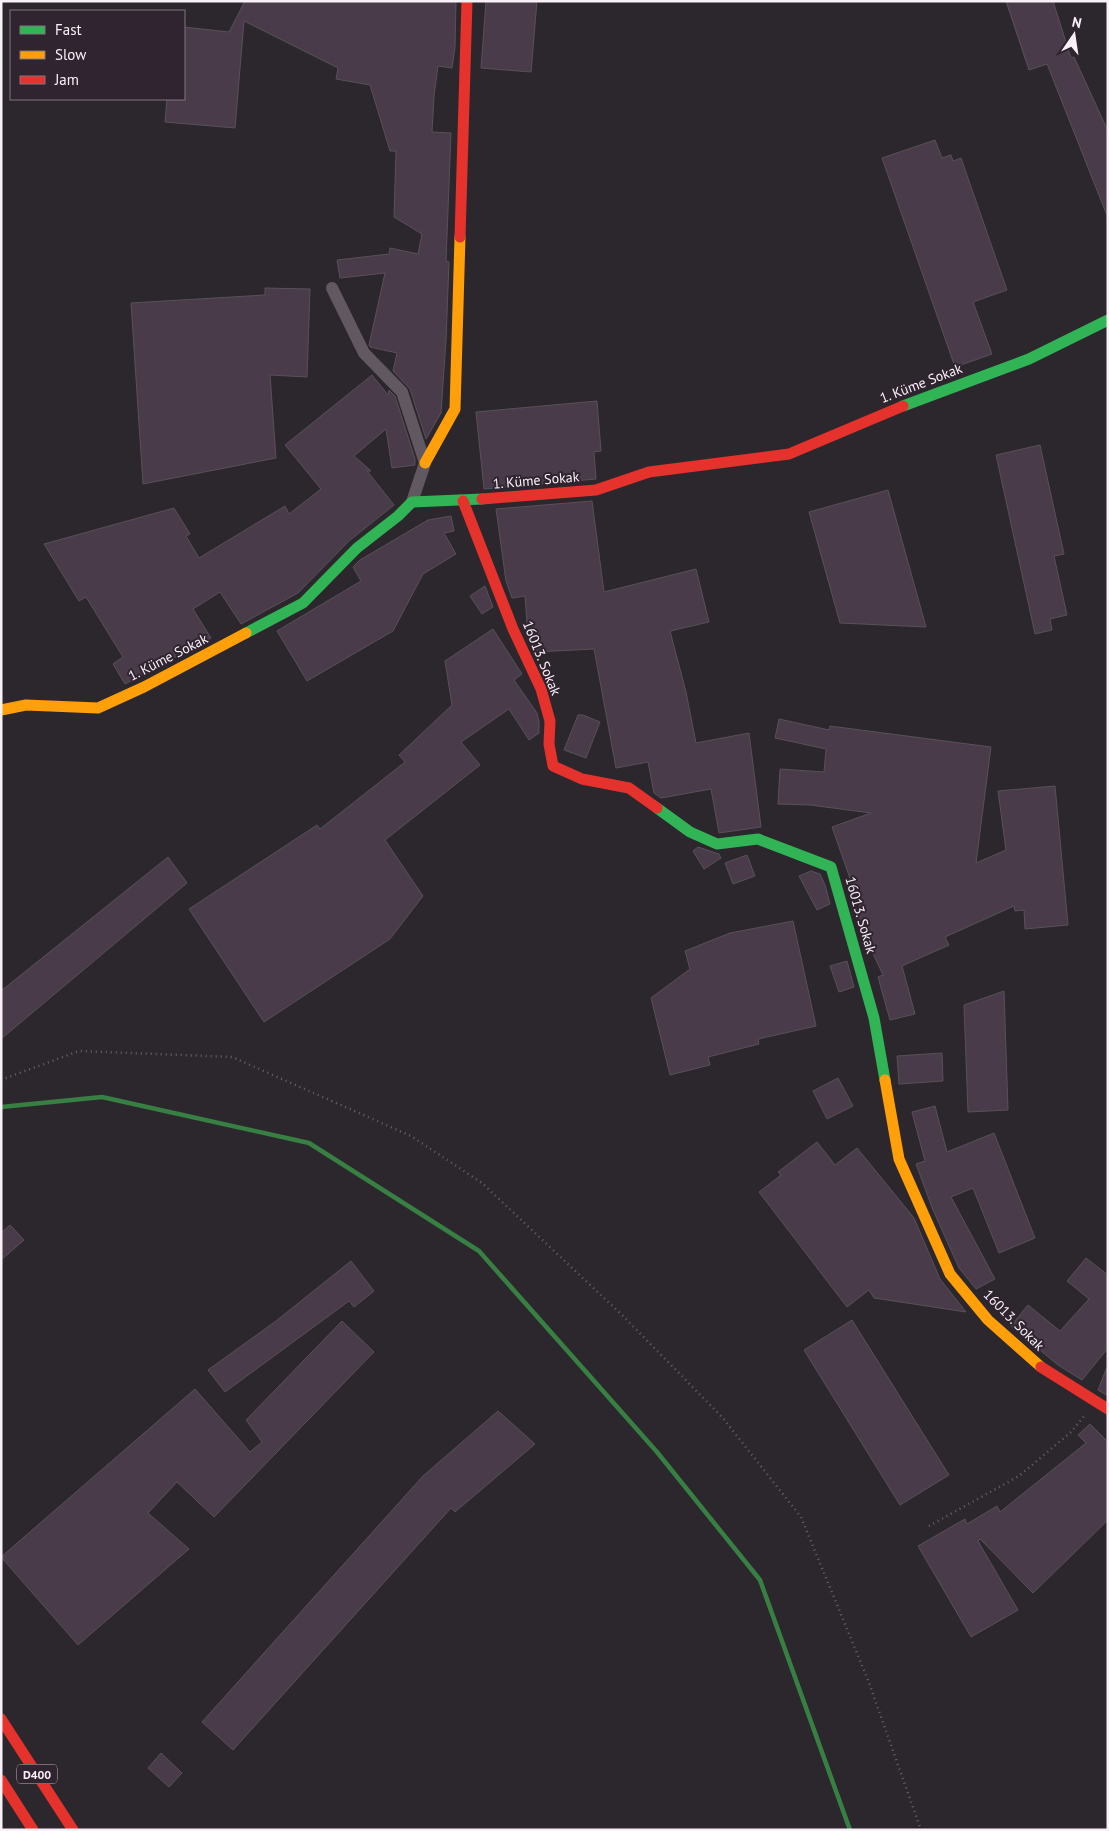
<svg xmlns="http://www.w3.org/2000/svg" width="1109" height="1831" font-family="'PT Sans',sans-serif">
<rect width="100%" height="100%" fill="#2c272c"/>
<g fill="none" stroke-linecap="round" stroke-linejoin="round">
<path stroke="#377f42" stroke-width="4.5" d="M 1,1107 L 102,1097 L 309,1143 L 479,1251 L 657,1452 L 760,1580 L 850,1830"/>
</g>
<path fill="#4a3b4a" stroke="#575257" d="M 245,1 L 456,1 L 455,47 L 452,68 L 438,66 L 434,96 L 432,132 L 451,133 L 446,261 L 449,262 L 446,340 L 441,413 L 426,439 L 410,389 L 393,371 L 397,353 L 370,347 L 369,345 L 385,273 L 340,278 L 337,260 L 389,254 L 390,248 L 418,254 L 422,234 L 394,217 L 396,151 L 390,151 L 370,85 L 336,79 L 338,68 L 244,21 L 235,128 L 165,122 L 167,99 L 184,99 L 184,27 L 229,32 Z
M 486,1 L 537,1 L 531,72 L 481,68 Z
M 1006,1 L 1053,1 L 1071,58 L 1074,57 L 1108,131 L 1108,218 L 1047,64 L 1029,70 Z
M 935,140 L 942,158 L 951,155 L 953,161 L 961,158 L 1007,290 L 973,302 L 992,354 L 955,367 L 882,158 Z
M 265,288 L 310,289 L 307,377 L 270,375 L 276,458 L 143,484 L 131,303 L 265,295 Z
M 372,375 L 388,395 L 389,390 L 395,396 L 415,459 L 415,465 L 392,468 L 386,429 L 354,456 L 371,471 L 367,471 L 394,505 L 349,541 L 298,593 L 241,624 L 220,592 L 193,609 L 211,638 L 125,684 L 113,664 L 123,657 L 86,597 L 79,601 L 44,544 L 174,508 L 190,534 L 186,536 L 199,558 L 285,506 L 289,514 L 321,489 L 285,445 Z
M 597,401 L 601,451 L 594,452 L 596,479 L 484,489 L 476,412 Z
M 1040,445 L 1064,554 L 1054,556 L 1067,615 L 1050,619 L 1052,630 L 1035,634 L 996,455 Z
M 888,490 L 926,627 L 840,623 L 809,512 Z
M 592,501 L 604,592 L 696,569 L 709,622 L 670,631 L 686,692 L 696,743 L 749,733 L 761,827 L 719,833 L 711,789 L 661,798 L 654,793 L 648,762 L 616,768 L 594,649 L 536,652 L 528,636 L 525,596 L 512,598 L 506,581 L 496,509 Z
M 451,516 L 454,531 L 444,533 L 456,554 L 423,574 L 393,631 L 307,681 L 277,631 L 361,581 L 353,567 L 360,560 L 428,520 Z
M 485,586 L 493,607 L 482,614 L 470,596 Z
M 493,629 L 522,674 L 514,680 L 537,713 L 539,722 L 539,733 L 529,740 L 509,709 L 461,742 L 480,765 L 385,840 L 423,896 L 390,939 L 264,1022 L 189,909 L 317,825 L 320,829 L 405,762 L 399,755 L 452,705 L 445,661 Z
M 578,715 L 583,715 L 600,722 L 586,758 L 564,750 Z
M 779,719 L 829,730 L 830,726 L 991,747 L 976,863 L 1006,850 L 998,791 L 1055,786 L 1068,925 L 1025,929 L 1024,910 L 1015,911 L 1014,906 L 945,937 L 949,945 L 902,966 L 915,1014 L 890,1020 L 878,977 L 883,975 L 856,917 L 855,913 L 861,910 L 832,827 L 871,813 L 810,805 L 778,804 L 780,769 L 824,772 L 826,749 L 775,738 Z
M 698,847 L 719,854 L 721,858 L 704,869 L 693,851 Z
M 747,855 L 755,876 L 733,884 L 725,863 Z
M 168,857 L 187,883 L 1,1039 L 1,991 Z
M 811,871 L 820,874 L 825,885 L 830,904 L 817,910 L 799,876 Z
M 793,921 L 816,1026 L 758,1039 L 759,1044 L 708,1057 L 710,1065 L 670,1075 L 651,998 L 690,969 L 685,951 L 730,933 Z
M 847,961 L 854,987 L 839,992 L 830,966 Z
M 1004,991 L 1008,1110 L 968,1112 L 964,1005 Z
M 942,1053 L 943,1081 L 899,1084 L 897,1056 Z
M 838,1078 L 853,1106 L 827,1119 L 813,1091 Z
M 935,1106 L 947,1152 L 994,1133 L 1035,1238 L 999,1253 L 973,1188 L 951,1197 L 995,1279 L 976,1289 L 959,1268 L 933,1210 L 916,1164 L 925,1161 L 912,1112 Z
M 817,1142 L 835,1165 L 857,1148 L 914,1218 L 940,1279 L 966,1312 L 874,1298 L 869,1290 L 847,1307 L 759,1192 L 781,1175 L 778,1172 Z
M 10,1225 L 24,1240 L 1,1260 L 1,1233 Z
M 1086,1258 L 1108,1275 L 1108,1348 L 1082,1380 L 1058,1365 L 1011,1326 L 1028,1305 L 1060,1331 L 1089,1299 L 1067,1281 Z
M 351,1261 L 374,1291 L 354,1307 L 349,1301 L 225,1392 L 208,1370 L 276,1321 Z
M 852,1320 L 949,1475 L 900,1505 L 804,1350 Z
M 342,1321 L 374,1352 L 214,1517 L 177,1482 L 148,1513 L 189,1549 L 78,1645 L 1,1557 L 195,1389 L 250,1452 L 262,1442 L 246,1420 Z
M 1107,1367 L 1108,1367 L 1108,1396 L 1098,1390 Z
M 498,1411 L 535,1444 L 455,1512 L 451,1508 L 233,1750 L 202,1722 L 423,1476 Z
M 1090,1424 L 1108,1442 L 1108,1520 L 1033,1593 L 980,1539 L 978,1541 L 1018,1610 L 971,1637 L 918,1546 L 965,1519 L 967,1524 L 997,1506 L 1000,1512 L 1086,1443 L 1078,1435 Z
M 161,1753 L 182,1773 L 169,1787 L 148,1768 Z"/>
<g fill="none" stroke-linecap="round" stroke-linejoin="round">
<path stroke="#696269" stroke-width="2.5" stroke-dasharray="1 4" stroke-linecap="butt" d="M 1,1080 L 79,1051 L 232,1057 L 411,1136 L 482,1183 L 622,1315 L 722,1417 L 801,1517 L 868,1680 L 921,1830
M 929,1526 L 1019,1476 L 1071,1432 L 1086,1414"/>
<path stroke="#625861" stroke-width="12" d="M 332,288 L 364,353 L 402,392 L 425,463 L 412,502"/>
<path stroke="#30b455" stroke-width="11" d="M 903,406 L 1029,359 L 1108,320
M 246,633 L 303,603 L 357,548 L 398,516 L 412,502 L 482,499
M 657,808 L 690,832 L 717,844 L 758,839 L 831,867 L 874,1018 L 885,1080"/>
<path stroke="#ff9f0a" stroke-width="11" d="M 425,463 L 455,409 L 460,237
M 1,710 L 26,705 L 98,708 L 144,687 L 246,633
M 885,1080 L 899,1159 L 950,1274 L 988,1320 L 1041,1367"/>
<path stroke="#e5322d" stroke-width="11" d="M 460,237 L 467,1
M 482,499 L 596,490 L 649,472 L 789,454 L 903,406
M 463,501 L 513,629 L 541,689 L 550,721 L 549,744 L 553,766 L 582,779 L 629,788 L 657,808
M 1041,1367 L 1108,1409
M 1,1719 L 73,1830
M 1,1780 L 33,1830"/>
</g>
<g text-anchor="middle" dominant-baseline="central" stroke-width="4" stroke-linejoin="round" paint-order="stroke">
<rect fill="#2f242f" stroke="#bcb4bc" stroke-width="1" x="17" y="1764.5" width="40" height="19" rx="4"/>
<g font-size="12" font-weight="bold" fill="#f9f1f8">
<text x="37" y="1774">D400</text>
</g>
<g font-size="14" fill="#f9f1f8" stroke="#2f242f">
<text transform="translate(921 383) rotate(-21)">1. Küme Sokak</text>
<text transform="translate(536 480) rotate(-5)">1. Küme Sokak</text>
<text transform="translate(168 657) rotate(-27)">1. Küme Sokak</text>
<text transform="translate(542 658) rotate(68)">16013. Sokak</text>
<text transform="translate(861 915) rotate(74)">16013. Sokak</text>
<text transform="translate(1014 1320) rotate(45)">16013. Sokak</text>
</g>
</g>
<rect width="1109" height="1831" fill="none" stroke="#f9f1f8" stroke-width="5"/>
<rect x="10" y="10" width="175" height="90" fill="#2f242f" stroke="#80767f"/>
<rect x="20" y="26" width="25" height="8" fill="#30b455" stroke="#80767f"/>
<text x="55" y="35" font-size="15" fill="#f9f1f8">Fast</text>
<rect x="20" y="51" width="25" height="8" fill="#ff9f0a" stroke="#80767f"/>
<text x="55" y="60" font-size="15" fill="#f9f1f8">Slow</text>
<rect x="20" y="76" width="25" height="8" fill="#e5322d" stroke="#80767f"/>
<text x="55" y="85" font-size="15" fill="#f9f1f8">Jam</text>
<g transform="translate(1074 35) rotate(13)" stroke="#2f242f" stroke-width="4" paint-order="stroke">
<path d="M0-4L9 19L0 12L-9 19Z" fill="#f9f1f8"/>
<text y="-8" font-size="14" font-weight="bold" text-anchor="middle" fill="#f9f1f8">N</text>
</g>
</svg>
